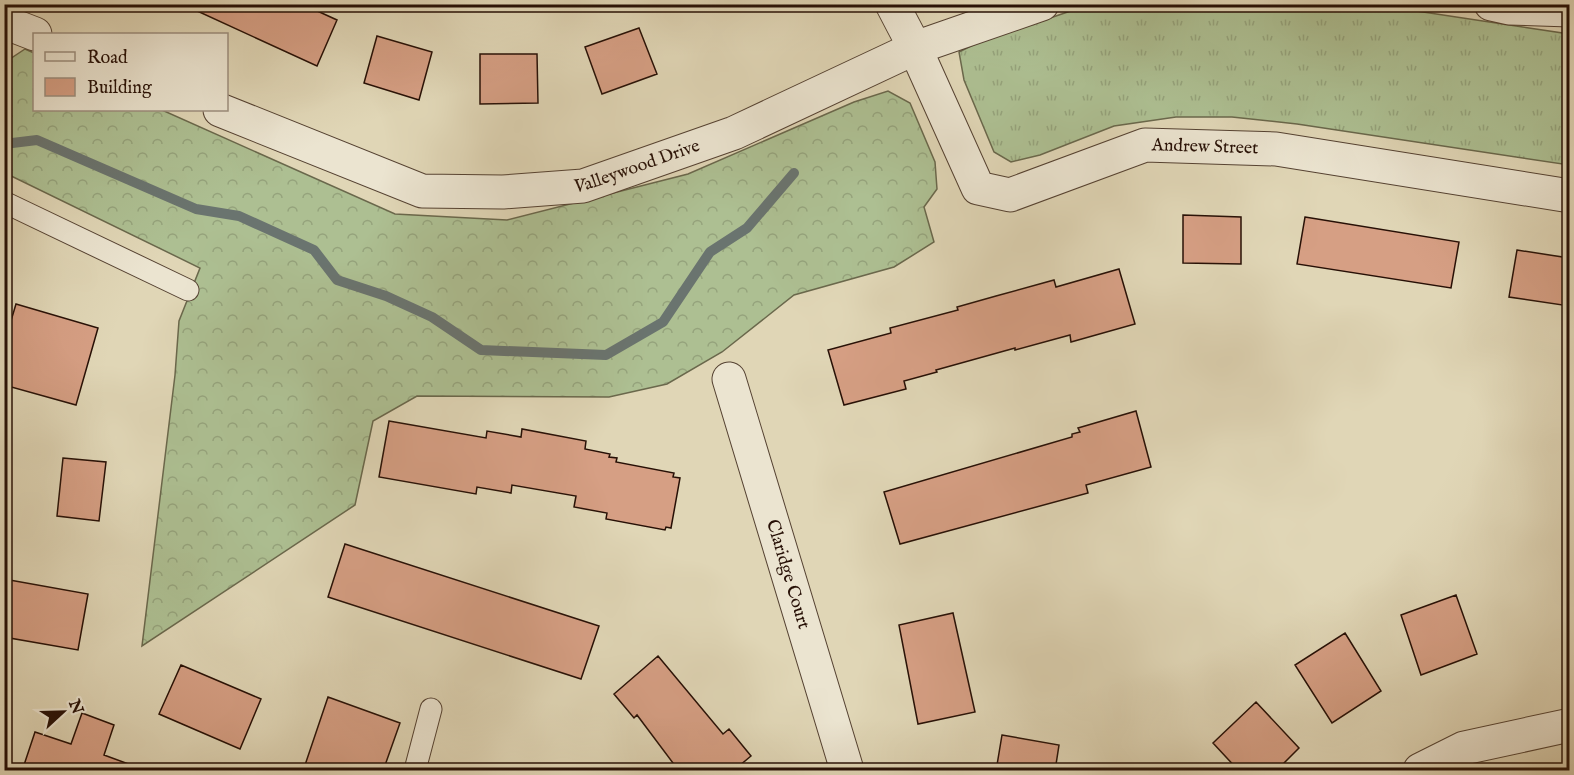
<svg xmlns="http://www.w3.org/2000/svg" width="1574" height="775" font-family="'IM FELL English',serif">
<defs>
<pattern id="grass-tufts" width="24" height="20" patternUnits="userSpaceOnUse" patternTransform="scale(1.5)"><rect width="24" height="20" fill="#adbf92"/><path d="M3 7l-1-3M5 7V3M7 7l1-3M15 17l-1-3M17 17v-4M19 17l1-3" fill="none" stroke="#95a37c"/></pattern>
<pattern id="forest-crowns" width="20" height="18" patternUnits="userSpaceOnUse" patternTransform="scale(1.5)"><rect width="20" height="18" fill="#adbf92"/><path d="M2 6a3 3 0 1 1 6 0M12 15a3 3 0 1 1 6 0" fill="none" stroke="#95a37c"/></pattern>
</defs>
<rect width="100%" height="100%" fill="#e0d6b6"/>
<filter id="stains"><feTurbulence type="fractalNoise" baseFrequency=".00333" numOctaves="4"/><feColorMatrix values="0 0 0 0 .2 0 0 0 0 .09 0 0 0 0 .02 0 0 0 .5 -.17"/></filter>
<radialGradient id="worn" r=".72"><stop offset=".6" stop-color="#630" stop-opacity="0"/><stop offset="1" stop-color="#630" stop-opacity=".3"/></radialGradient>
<path fill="url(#grass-tufts)" stroke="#6a684c" stroke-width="1.5" d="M 1091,4 L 1370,4 L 1569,34 L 1569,165 L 1297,124 L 1232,117 L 1176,117 L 1114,126 L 1040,155 L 1011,162 L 994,152 L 964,80 L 959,52 L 977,43 Z"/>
<path fill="url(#forest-crowns)" stroke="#6a684c" stroke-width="1.5" d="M 25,49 L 34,53 L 34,110 L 162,110 L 395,214 L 507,220 L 688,174 L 854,102 L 888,91 L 910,103 L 935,162 L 937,189 L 924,207 L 934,242 L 894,267 L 794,295 L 722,352 L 667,384 L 609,397 L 417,396 L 373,421 L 355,505 L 142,646 L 175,375 L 179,321 L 200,268 L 5,173 L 4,63 Z"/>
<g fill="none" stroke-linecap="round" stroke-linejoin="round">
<path stroke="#6a746f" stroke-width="10" d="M 4,144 L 37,140 L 196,209 L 239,216 L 314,250 L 337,280 L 386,296 L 432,317 L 481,350 L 606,355 L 663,322 L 710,252 L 747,228 L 794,173"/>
</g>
<path fill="#d69f84" stroke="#271006" stroke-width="1.5" d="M 182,4 L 302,4 L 337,20 L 317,66 Z
M 639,28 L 657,74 L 602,94 L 585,47 Z
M 377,36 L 432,52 L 419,100 L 364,83 Z
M 480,54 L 537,54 L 538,103 L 480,104 Z
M 1183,215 L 1241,217 L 1241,264 L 1183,263 Z
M 1305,217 L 1459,242 L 1451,288 L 1297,264 Z
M 1517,250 L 1569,258 L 1569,306 L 1509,297 Z
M 1119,269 L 1135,324 L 1071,342 L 1070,335 L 1015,350 L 1015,348 L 936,370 L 937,372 L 904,381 L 906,389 L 844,405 L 828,350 L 891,333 L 890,328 L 958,310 L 957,307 L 996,296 L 1054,280 L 1056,287 Z
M 16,304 L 98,328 L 76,405 L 4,385 L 4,344 Z
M 1136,411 L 1151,467 L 1086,485 L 1088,493 L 900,544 L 884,492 L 1072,437 L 1072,434 L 1080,432 L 1078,428 Z
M 389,421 L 486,438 L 487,431 L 521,437 L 522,429 L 586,441 L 585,449 L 610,454 L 609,457 L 617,458 L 616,462 L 674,473 L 673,477 L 680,478 L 671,528 L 666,527 L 665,530 L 606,519 L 607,513 L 574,507 L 576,496 L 512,485 L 511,493 L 477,487 L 476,494 L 379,477 Z
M 63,458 L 106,462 L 99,521 L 57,516 Z
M 345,544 L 599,626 L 581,679 L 328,597 Z
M 4,579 L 88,594 L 78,650 L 4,637 Z
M 1456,595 L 1477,654 L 1421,675 L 1401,615 Z
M 953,613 L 975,712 L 918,724 L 899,625 Z
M 1345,633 L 1381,691 L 1332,723 L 1295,665 Z
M 658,656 L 723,734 L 729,729 L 751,756 L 733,771 L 679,771 L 637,715 L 634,718 L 614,694 Z
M 181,665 L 261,699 L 240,749 L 159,714 Z
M 328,697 L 400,723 L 383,771 L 303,771 Z
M 1256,702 L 1299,748 L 1276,771 L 1239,771 L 1213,743 Z
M 82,713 L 114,725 L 104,755 L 134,766 L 133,771 L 22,771 L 35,732 L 71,744 Z
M 1002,735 L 1059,745 L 1055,771 L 996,771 Z"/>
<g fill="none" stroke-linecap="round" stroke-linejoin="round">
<g stroke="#554232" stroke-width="23">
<path id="lane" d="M 4,202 L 188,290
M 415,770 L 431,709"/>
</g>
<g stroke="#554232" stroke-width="35">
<g id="street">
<path id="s1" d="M 892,4 L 915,48 L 978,188 L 1010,195 L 1145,145 L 1276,149 L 1570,196"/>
<path d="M 1491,4 L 1509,8 L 1570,10"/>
<path d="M 4,22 L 35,34"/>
<path id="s2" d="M 220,110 L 422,191 L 503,192 L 583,186 L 734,133 L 915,48 L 1042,4"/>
<path id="s3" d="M 729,379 L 847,770"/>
<path d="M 1420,770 L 1464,748 L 1570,725"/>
</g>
</g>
<use href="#lane" stroke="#ebe4d0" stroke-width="21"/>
<use href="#street" stroke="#ebe4d0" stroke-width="33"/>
</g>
<g text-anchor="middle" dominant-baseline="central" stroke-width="5" stroke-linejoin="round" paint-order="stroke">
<g font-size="18" fill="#271006" stroke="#ebe4d0">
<text stroke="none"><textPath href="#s1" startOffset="440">Andrew Street</textPath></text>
<text stroke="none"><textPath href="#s2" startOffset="436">Valleywood Drive</textPath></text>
<text stroke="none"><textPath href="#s3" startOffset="204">Claridge Court</textPath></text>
</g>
</g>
<rect width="1574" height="775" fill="none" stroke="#e0d6b6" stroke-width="24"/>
<rect x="6" y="6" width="1562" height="763" fill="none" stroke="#271006" stroke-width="3"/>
<rect x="12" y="12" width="1550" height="751" fill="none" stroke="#271006" stroke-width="1.5"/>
<rect x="33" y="33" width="195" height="78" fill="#ebe4d0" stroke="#9d8f7f" stroke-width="1.5"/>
<rect x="45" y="52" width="30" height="9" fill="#ebe4d0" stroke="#9d8f7f" stroke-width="1.5"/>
<text x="87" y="63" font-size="18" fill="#271006">Road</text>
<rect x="45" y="78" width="30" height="18" fill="#d69f84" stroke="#9d8f7f" stroke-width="1.5"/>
<text x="87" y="93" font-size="18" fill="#271006">Building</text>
<g transform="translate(63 712) rotate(68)" stroke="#ebe4d0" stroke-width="4.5" paint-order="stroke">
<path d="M0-4.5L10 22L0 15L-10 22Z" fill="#271006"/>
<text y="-9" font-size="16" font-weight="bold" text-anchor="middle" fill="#271006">N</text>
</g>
<rect width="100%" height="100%" filter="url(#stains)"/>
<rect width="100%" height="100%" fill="url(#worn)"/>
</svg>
